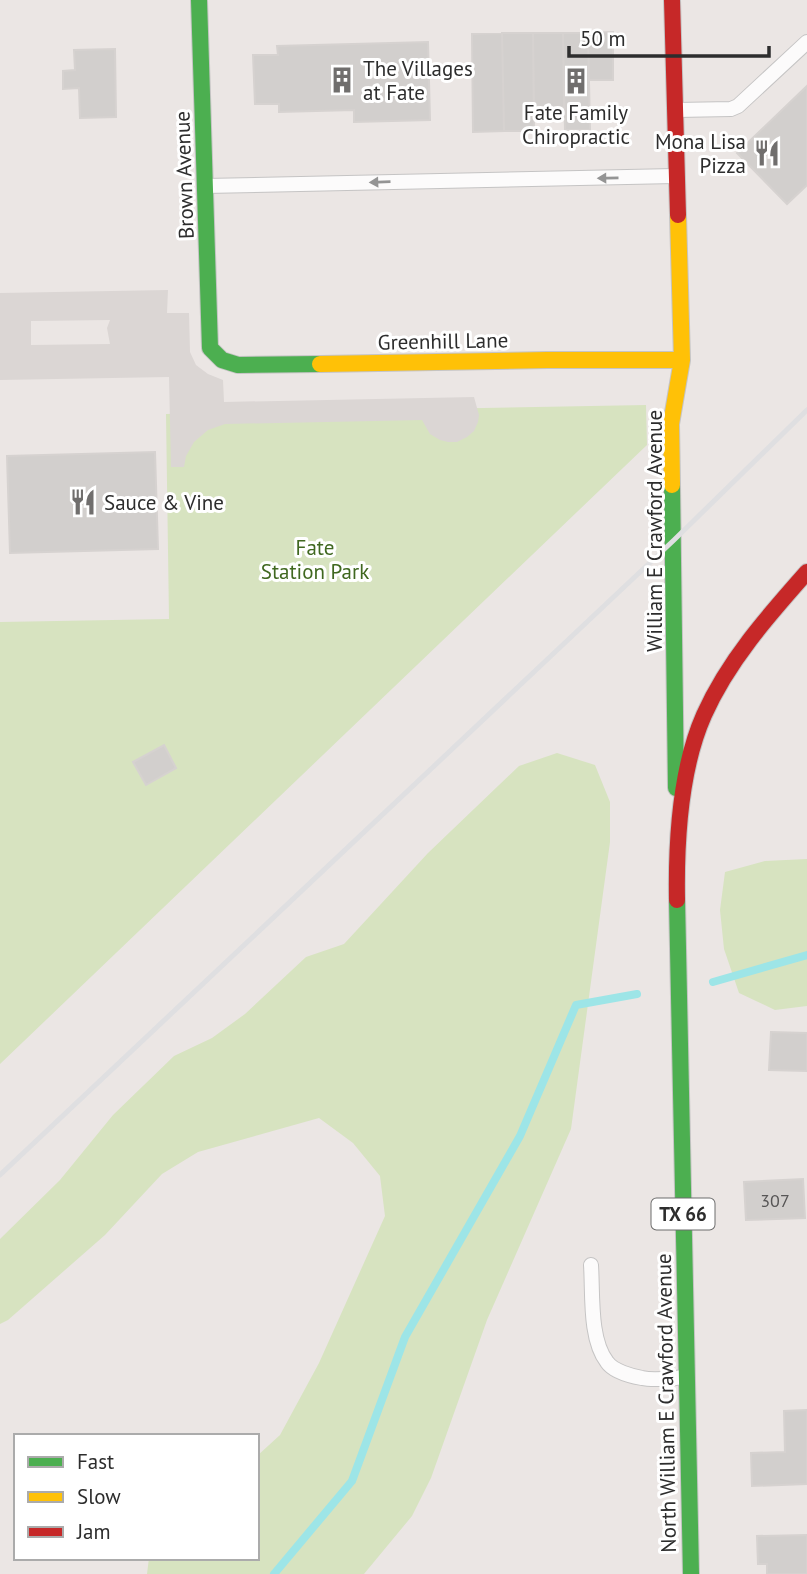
<svg xmlns="http://www.w3.org/2000/svg" width="807" height="1574" font-family="'PT Sans',sans-serif">
<rect width="100%" height="100%" fill="#ebe6e4"/>
<path fill="#d7e3c0" d="M 646,405 L 647,445 L 0,1064 L 0,622 L 169,619 L 166,414 Z
M 557,753 L 595,765 L 610,802 L 610,842 L 571,1129 L 487,1320 L 431,1478 L 412,1516 L 364,1574 L 147,1574 L 149,1558 L 257,1558 L 257,1456 L 280,1435 L 319,1363 L 385,1216 L 380,1176 L 353,1143 L 319,1118 L 198,1152 L 162,1174 L 105,1235 L 8,1320 L 0,1324 L 0,1239 L 60,1180 L 113,1115 L 174,1056 L 212,1038 L 245,1014 L 306,957 L 344,944 L 428,853 L 519,766 Z
M 807,859 L 807,1006 L 775,1010 L 739,993 L 724,949 L 720,910 L 725,872 L 765,861 Z"/>
<path fill="#dbd6d4" fill-rule="evenodd" d="M 168,290 L 167,313 L 189,313 L 190,352 L 196,365 L 208,374 L 223,380 L 224,402 L 474,397 L 479,415 L 478,422 L 474,431 L 467,437 L 457,442 L 448,442 L 440,440 L 430,434 L 422,420 L 225,424 L 208,430 L 194,442 L 186,456 L 184,467 L 171,467 L 169,377 L 0,380 L 0,293 ZM 110,320 L 107,328 L 110,344 L 31,345 L 31,321 Z"/>
<g fill="none" stroke-linecap="round" stroke-linejoin="round">
<path stroke="#9de5e7" stroke-width="8" d="M 713,982 L 807,955
M 274,1574 L 352,1481 L 405,1337 L 520,1136 L 576,1005 L 637,994"/>
</g>
<path fill="#d2cfcd" stroke="#d6d2d0" stroke-width="2" d="M 613,32 L 613,80 L 589,80 L 588,33 Z
M 502,33 L 504,131 L 473,132 L 472,34 Z
M 502,33 L 533,33 L 534,131 L 504,131 Z
M 533,33 L 563,33 L 564,107 L 534,107 Z
M 563,33 L 588,33 L 590,130 L 565,130 Z
M 428,42 L 430,120 L 354,122 L 354,110 L 279,112 L 279,104 L 255,104 L 253,55 L 278,55 L 277,46 Z
M 115,49 L 116,117 L 80,118 L 79,88 L 63,89 L 63,71 L 75,70 L 74,50 Z
M 807,86 L 807,185 L 787,204 L 737,153 Z
M 155,452 L 158,549 L 10,553 L 7,456 Z
M 164,745 L 176,768 L 146,785 L 133,762 Z
M 771,1032 L 807,1033 L 807,1071 L 769,1070 Z
M 803,1179 L 805,1218 L 746,1220 L 744,1182 Z
M 807,1410 L 807,1484 L 752,1486 L 751,1453 L 785,1452 L 784,1411 Z
M 807,1535 L 807,1574 L 767,1574 L 767,1564 L 758,1564 L 757,1536 Z"/>
<g fill="none" stroke-linecap="round" stroke-linejoin="round">
<g stroke="#c5c4c4" stroke-width="16">
<path id="lane" d="M 677,110 L 731,109 L 738,106 L 807,42
M 205,186 L 675,176
M 591,1265 C 593,1293 589,1339 607,1362 C 613,1371 631,1376 642,1378 C 655,1381 672,1378 686,1377"/>
</g>
<g stroke="#c5c4c4" stroke-width="18">
<path id="fast" d="M 199,0 L 210,348 L 222,360 L 238,365 L 320,364
M 672,485 L 676,788
M 677,900 L 691,1574"/>
</g>
<g stroke="#c5c4c4" stroke-width="18">
<path id="slow" d="M 320,364 L 547,360 L 682,360
M 672,485 L 671,424 L 682,360 L 678,215"/>
</g>
<g stroke="#c5c4c4" stroke-width="18">
<path id="jam" d="M 672,0 L 678,215
M 677,900 C 676,842 680,769 704,715 C 728,661 768,616 807,572"/>
</g>
<use href="#lane" stroke="#fcfbfb" stroke-width="14"/>
<use href="#fast" stroke="#4caf50" stroke-width="16"/>
<use href="#slow" stroke="#ffc107" stroke-width="16"/>
<use href="#jam" stroke="#c62828" stroke-width="16"/>
<path stroke="#dfdfe1" stroke-width="5" d="M 0,1175 L 674,540 L 807,410"/>
</g>
<defs><path id="oneway-solid" d="M-6-.8H1V-3.2L6.5 0L1 3.2V.8H-6Z" transform="scale(1.75)"/></defs>
<g fill="#949494">
<use href="#oneway-solid" transform="translate(608 178) rotate(179)"/>
<use href="#oneway-solid" transform="translate(380 182) rotate(178)"/>
</g>
<defs>
<g id="building-bare" transform="scale(2.1)"><path d="M-4-6H4V6H1V3H-1V6H-4ZM-2.5-4.3h1.7v1.8h-1.7ZM.8-4.3h1.7v1.8H.8ZM-2.5-1h1.7V.8h-1.7ZM.8-1h1.7V.8H.8Z" fill="#706e6d" stroke="#fff" stroke-width="2.5" paint-order="stroke"/></g>
<g id="restaurant-bare" transform="scale(2.1)"><path d="M-5-6h1v4h1v-4h1v4h1v-4h1v5L-1.5 .5V6h-2V.5L-5-1ZM5-6V6H3V1.5H1.5Q1.5-4 5-6Z" fill="#706e6d" stroke="#fff" stroke-width="2.5" paint-order="stroke"/></g>
</defs>
<g fill-rule="evenodd">
<use href="#building-bare" x="342" y="80"/>
<use href="#building-bare" x="576" y="81"/>
<use href="#restaurant-bare" x="767" y="153"/>
<use href="#restaurant-bare" x="83" y="502"/>
</g>
<g text-anchor="middle" dominant-baseline="central" stroke-width="6" stroke-linejoin="round" paint-order="stroke">
<g font-size="18" fill="#575656">
<text x="775" y="1200">307</text>
</g>
<rect fill="#fff" stroke="#6c6c6c" stroke-width="2" x="651.5" y="1198.5" width="63" height="31" rx="5"/>
<g font-size="19" font-weight="bold" fill="#2d2d2d">
<text x="683" y="1214">TX 66</text>
</g>
<g font-size="21" fill="#2d2d2d" stroke="#fff" text-anchor="start">
<text x="363" y="68">The Villages<tspan x="363" dy="24">at Fate</tspan></text>
<text x="576" y="112" text-anchor="middle">Fate Family<tspan x="576" dy="24">Chiropractic</tspan></text>
<text x="746" y="141" text-anchor="end">Mona Lisa<tspan x="746" dy="24">Pizza</tspan></text>
<text x="104" y="502">Sauce &amp; Vine</text>
</g>
<g font-size="21" fill="#2d2d2d" stroke="#fff">
<text transform="translate(184 175) rotate(-92)">Brown Avenue</text>
<text transform="translate(443 341) rotate(-1)">Greenhill Lane</text>
<text transform="translate(654 531) rotate(-90)">William E Crawford Avenue</text>
<text transform="translate(666 1403) rotate(-91)">North William E Crawford Avenue</text>
</g>
<g font-size="21" fill="#406820" stroke="#fff">
<text x="315" y="547">Fate<tspan x="315" dy="24">Station Park</tspan></text>
</g>
</g>
<rect x="14" y="1434" width="245" height="126" fill="#ffffff" stroke="#ababab" stroke-width="2"/>
<rect x="28" y="1457" width="35" height="10" fill="#4caf50" stroke="#ababab" stroke-width="2"/>
<text x="77" y="1469" font-size="21" fill="#2d2d2d">Fast</text>
<rect x="28" y="1492" width="35" height="10" fill="#ffc107" stroke="#ababab" stroke-width="2"/>
<text x="77" y="1504" font-size="21" fill="#2d2d2d">Slow</text>
<rect x="28" y="1527" width="35" height="10" fill="#c62828" stroke="#ababab" stroke-width="2"/>
<text x="77" y="1539" font-size="21" fill="#2d2d2d">Jam</text>
<path d="M569 46v10h200v-10" fill="none" stroke="#2d2d2d" stroke-width="3.5"/>
<text x="580" y="46" font-size="21" fill="#2d2d2d" stroke="#ffffff" stroke-width="5" paint-order="stroke">50 m</text>
</svg>
